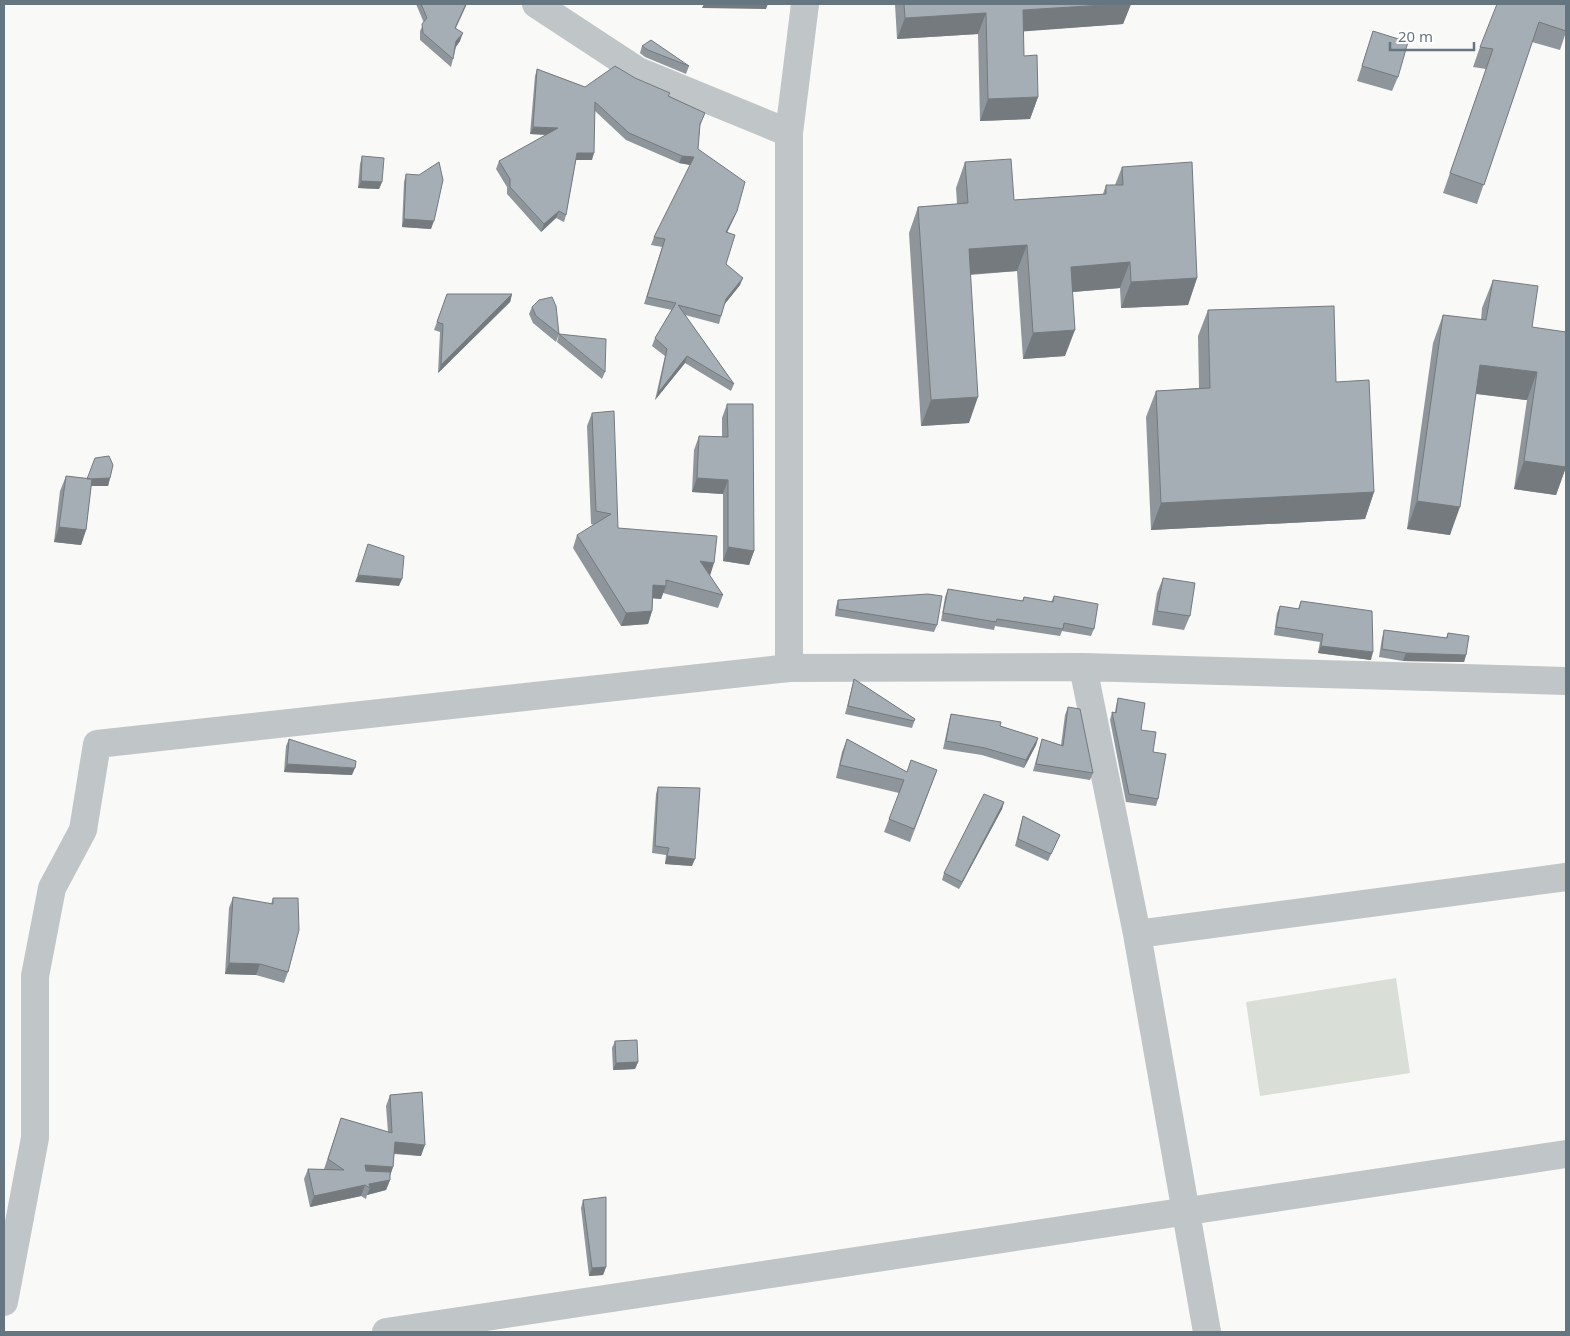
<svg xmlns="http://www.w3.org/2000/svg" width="1570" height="1336" font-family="'Noto Sans',sans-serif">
<rect width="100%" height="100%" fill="#f9f9f7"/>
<path fill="#d9ded7" d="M 1396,978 L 1410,1073 L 1260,1096 L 1246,1002 Z"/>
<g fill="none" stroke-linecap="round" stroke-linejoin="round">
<path stroke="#c0c5c8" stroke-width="28" d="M 536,4 L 638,71 L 789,133 L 789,668
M 789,133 L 805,4
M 1083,667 L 1137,934 L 1207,1332
M 1137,934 L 1566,877
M 4,1302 L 35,1138 L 35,976 L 52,888 L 83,830 L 97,744 L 789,668 L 1083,667 L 1566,681
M 386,1332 L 1566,1154"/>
</g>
<path fill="#8e969b" d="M 416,4 L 467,4 L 456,28 L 460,41 L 456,47 L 451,67 L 420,40 L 420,31 L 424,23 Z
M 895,4 L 1131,4 L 1123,24 L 1023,31 L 1024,56 L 1038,97 L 1030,119 L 980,121 L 978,34 L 897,39 Z
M 1566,4 L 1566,32 L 1560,50 L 1532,42 L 1477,204 L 1443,193 L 1486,69 L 1473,67 L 1480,47 Z
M 1373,31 L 1398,77 L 1392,91 L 1357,81 Z
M 642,46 L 689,66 L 686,74 L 645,57 L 640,53 Z
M 537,69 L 585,87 L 635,78 L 669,96 L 705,113 L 700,126 L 698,149 L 737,211 L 727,233 L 726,264 L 740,285 L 724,305 L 719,324 L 685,315 L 734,384 L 731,391 L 685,363 L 655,400 L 665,356 L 652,346 L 655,338 L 672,310 L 644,304 L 662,247 L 651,245 L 654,237 L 690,165 L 679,163 L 626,140 L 595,111 L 592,160 L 576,160 L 566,215 L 564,222 L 556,218 L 541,232 L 507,194 L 507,187 L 496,169 L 499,161 L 546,135 L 530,134 L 535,76 Z
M 362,156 L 382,182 L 379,189 L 358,188 L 360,164 Z
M 965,162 L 1014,200 L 1103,194 L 1106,185 L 1115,185 L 1122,167 L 1197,278 L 1188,305 L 1121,308 L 1120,288 L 1072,292 L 1065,356 L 1023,359 L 1017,271 L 970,275 L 969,423 L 921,426 L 909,233 L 918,207 L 957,204 L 956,188 Z
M 406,174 L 431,229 L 402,227 L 404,182 Z
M 1493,280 L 1532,327 L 1566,467 L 1556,495 L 1514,489 L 1527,400 L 1476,394 L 1450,535 L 1407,529 L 1433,343 L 1443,315 L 1481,320 L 1482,308 Z
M 447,294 L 512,294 L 510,302 L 438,373 L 440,332 L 434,330 Z
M 532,307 L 559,334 L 556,342 L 533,323 L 529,314 Z
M 1208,310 L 1336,382 L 1374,492 L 1365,519 L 1151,530 L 1146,417 L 1156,391 L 1199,388 L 1198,336 Z
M 559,334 L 605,372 L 602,379 L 557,342 Z
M 727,404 L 754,551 L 749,565 L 723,561 L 723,494 L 692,492 L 694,450 L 699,436 L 722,437 L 722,418 Z
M 592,413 L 618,528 L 710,576 L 723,595 L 718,608 L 663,593 L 661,599 L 653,598 L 652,611 L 648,624 L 621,626 L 573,548 L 577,535 L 594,525 L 591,524 L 587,426 Z
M 66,476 L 87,479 L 110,478 L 108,486 L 91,486 L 86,530 L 81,545 L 54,542 L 60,491 Z
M 1163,578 L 1190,616 L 1184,630 L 1152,625 L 1157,593 Z
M 948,589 L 1022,601 L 1024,597 L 1051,602 L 1054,596 L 1094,629 L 1091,636 L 1062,631 L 1060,636 L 995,626 L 994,630 L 941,621 L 945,597 Z
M 838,600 L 937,625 L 934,632 L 835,616 L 836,607 Z
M 1301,601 L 1371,660 L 1318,653 L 1320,642 L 1274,635 L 1277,613 L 1280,606 L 1298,609 Z
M 1384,630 L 1446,638 L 1448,633 L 1466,655 L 1464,662 L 1403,661 L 1379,657 L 1382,638 Z
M 854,679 L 915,719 L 912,728 L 845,714 L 852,687 Z
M 1118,698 L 1141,730 L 1153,752 L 1158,799 L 1156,806 L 1126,802 L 1110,720 L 1112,712 L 1115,712 L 1116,706 Z
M 1068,707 L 1093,773 L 1090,780 L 1033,771 L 1040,746 L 1042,739 L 1061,745 L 1065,715 Z
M 951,714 L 1000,726 L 1038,738 L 1036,745 L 1024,768 L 982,755 L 943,749 L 949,721 Z
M 289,739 L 352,775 L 284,772 L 286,746 Z
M 847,739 L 907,772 L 937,770 L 910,842 L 884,832 L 899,793 L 836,778 L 842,752 Z
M 658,787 L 692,866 L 665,864 L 666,855 L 652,853 L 656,794 Z
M 1004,802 L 1002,809 L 959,889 L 942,880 L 944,873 Z
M 1023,816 L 1060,835 L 1048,861 L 1015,846 L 1021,823 Z
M 233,897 L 271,904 L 273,898 L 288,972 L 284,983 L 256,975 L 225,974 L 229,908 Z
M 615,1041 L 638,1062 L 635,1069 L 613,1070 L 612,1048 Z
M 390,1095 L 421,1156 L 394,1154 L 393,1167 L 390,1176 L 390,1180 L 386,1190 L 367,1195 L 366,1199 L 361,1196 L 310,1207 L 304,1179 L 308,1169 L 324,1169 L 341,1118 L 388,1132 L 386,1106 Z
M 583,1200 L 606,1267 L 603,1275 L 589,1276 L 581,1208 Z"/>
<path fill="#747a7e" d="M 704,4 L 768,4 L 766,9 L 702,8 Z
M 1119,4 L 1131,4 L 1123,24 L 1015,32 L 1023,10 Z
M 986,13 L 978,34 L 897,39 L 905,18 Z
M 463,33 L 460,41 L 454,49 L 456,41 Z
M 1038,97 L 1030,119 L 980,121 L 988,99 Z
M 533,127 L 558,128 L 555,135 L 530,134 Z
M 577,153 L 594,153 L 592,160 L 574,160 Z
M 682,156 L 694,157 L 691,165 L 679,163 Z
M 361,181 L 382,182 L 379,189 L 358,188 Z
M 559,211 L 556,218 L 541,232 L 544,224 Z
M 737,211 L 734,218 L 723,240 L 726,232 Z
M 404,219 L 434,221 L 431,229 L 402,227 Z
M 1027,245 L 1017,271 L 959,275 L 969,249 Z
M 1130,262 L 1120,288 L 1061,293 L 1071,267 Z
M 743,278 L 740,285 L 723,306 L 726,299 Z
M 1197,278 L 1188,305 L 1121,308 L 1131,282 Z
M 512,294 L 510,302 L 438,373 L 441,365 Z
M 1075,330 L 1065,356 L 1023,359 L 1033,333 Z
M 687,356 L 685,363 L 655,400 L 658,393 Z
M 1480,365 L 1537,372 L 1527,400 L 1470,393 Z
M 978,397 L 969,423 L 921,426 L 931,400 Z
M 1524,461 L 1566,467 L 1556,495 L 1514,489 Z
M 110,478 L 108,486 L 85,486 L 87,479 Z
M 697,478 L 728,480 L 723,494 L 692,492 Z
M 1374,492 L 1365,519 L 1151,530 L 1161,503 Z
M 1417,501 L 1460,507 L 1450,535 L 1407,529 Z
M 59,527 L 86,530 L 81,545 L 54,542 Z
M 728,547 L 754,551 L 749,565 L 723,561 Z
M 700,561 L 714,563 L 710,576 Z
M 358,575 L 402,579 L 399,586 L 355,582 Z
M 653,585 L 666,586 L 661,599 L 649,598 Z
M 652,611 L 648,624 L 621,626 L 626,613 Z
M 1321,646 L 1373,652 L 1371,660 L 1318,653 Z
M 1406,653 L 1466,655 L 1464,662 L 1403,661 Z
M 1038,738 L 1036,745 L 1024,768 L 1026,760 Z
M 287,764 L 355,768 L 352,775 L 284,772 Z
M 1004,802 L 1002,809 L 959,889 L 962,882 Z
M 667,856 L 695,859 L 692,866 L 665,864 Z
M 229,963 L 260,964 L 256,975 L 225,974 Z
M 638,1062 L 635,1069 L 613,1070 L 616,1063 Z
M 395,1142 L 425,1145 L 421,1156 L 391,1153 Z
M 365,1165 L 393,1167 L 389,1178 L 361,1176 Z
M 390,1180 L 386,1190 L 367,1195 L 370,1188 L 369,1184 Z
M 365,1185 L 361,1196 L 310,1207 L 314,1196 Z
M 606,1267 L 603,1275 L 589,1276 L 592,1268 Z"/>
<path fill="#a5aeb4" stroke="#747a7e" d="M 421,4 L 466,4 L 455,28 L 463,33 L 456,41 L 453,59 L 423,33 L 422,24 L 427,18 Z
M 904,4 L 1119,4 L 1023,10 L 1024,56 L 1037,55 L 1038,97 L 988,99 L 986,13 L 905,18 Z
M 1497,4 L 1566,4 L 1566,31 L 1539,22 L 1484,185 L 1450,173 L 1493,49 L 1480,47 Z
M 1373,31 L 1408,42 L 1398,77 L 1362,66 Z
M 651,40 L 689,66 L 648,50 L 642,46 Z
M 615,66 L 635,78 L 670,93 L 668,96 L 705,113 L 700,124 L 698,149 L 745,182 L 737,211 L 726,232 L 735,235 L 726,264 L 743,278 L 726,299 L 721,316 L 678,305 L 734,384 L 687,356 L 658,393 L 667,349 L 655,338 L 676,303 L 647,297 L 665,239 L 654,237 L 694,157 L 682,156 L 629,133 L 595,102 L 594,153 L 577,153 L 566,215 L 559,211 L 544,224 L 510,187 L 510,179 L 499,161 L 558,128 L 533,127 L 537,69 L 585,87 Z
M 362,156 L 384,158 L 382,182 L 361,181 Z
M 1011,159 L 1014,200 L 1106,194 L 1106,185 L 1123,185 L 1122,167 L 1192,162 L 1197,278 L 1131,282 L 1130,262 L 1071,267 L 1075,330 L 1033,333 L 1027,245 L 969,249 L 978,397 L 931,400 L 918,207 L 968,203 L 965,162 Z
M 439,162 L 443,180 L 434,221 L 404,219 L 406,174 L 419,175 Z
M 1493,280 L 1538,286 L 1532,327 L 1566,332 L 1566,467 L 1524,461 L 1537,372 L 1480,365 L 1460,507 L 1417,501 L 1443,315 L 1486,320 Z
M 447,294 L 512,294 L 441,365 L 443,324 L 437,322 Z
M 552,297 L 556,306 L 559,334 L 536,316 L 532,307 L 539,300 Z
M 1334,306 L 1336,382 L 1369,380 L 1374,492 L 1161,503 L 1156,391 L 1210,388 L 1208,310 Z
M 559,334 L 606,339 L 605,372 Z
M 727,404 L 753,404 L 754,551 L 728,547 L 728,480 L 697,478 L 699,436 L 728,437 Z
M 614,411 L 618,528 L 717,536 L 714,563 L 700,561 L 723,595 L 666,580 L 666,586 L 653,585 L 652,611 L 626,613 L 577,535 L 611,514 L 596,511 L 592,413 Z
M 109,456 L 113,465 L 110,478 L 87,479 L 95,458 Z
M 66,476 L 92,479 L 86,530 L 59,527 Z
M 368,544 L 404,556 L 402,579 L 358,575 Z
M 1163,578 L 1195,583 L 1190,616 L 1157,611 Z
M 948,589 L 1023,601 L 1024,597 L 1053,602 L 1054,596 L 1098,604 L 1094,629 L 1064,623 L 1063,629 L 997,619 L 996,622 L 943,613 Z
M 928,594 L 942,596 L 937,625 L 838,609 L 838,600 Z
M 1301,601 L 1372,611 L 1373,652 L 1321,646 L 1323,634 L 1276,627 L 1280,606 L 1299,609 Z
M 1384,630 L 1447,638 L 1448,633 L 1469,636 L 1466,655 L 1406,653 L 1382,649 Z
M 854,679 L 915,719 L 914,721 L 848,706 Z
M 1118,698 L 1145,703 L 1141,730 L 1156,732 L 1153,752 L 1166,754 L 1158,799 L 1129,794 L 1112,712 L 1116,713 Z
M 1068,707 L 1080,709 L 1093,773 L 1036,764 L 1042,739 L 1063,746 Z
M 951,714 L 1001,722 L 1000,726 L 1038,738 L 1026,760 L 985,748 L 946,741 Z
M 289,739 L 356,761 L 355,768 L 287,764 Z
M 847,739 L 907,772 L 911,760 L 937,770 L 914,829 L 889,819 L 904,780 L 840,765 Z
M 658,787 L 700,788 L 695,859 L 667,856 L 669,848 L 655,846 Z
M 984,794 L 1004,802 L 962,882 L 944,873 Z
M 1023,816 L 1060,835 L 1051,854 L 1018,839 Z
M 233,897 L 273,904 L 273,898 L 298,898 L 299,930 L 288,972 L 260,964 L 229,963 Z
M 637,1040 L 638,1062 L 616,1063 L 615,1041 Z
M 422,1092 L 425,1145 L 395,1142 L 393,1167 L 365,1165 L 366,1171 L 390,1172 L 390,1180 L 369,1184 L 370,1188 L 365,1185 L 314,1196 L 308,1169 L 344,1170 L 328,1159 L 341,1118 L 392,1133 L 390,1095 Z
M 606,1197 L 606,1267 L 592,1268 L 583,1200 Z"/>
<rect width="1570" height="1336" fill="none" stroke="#667680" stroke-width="10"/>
<path d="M1390 42v8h84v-8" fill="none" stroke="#667680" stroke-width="2.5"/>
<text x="1398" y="42" font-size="15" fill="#667680" stroke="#ffffff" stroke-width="4" paint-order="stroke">20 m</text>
</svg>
